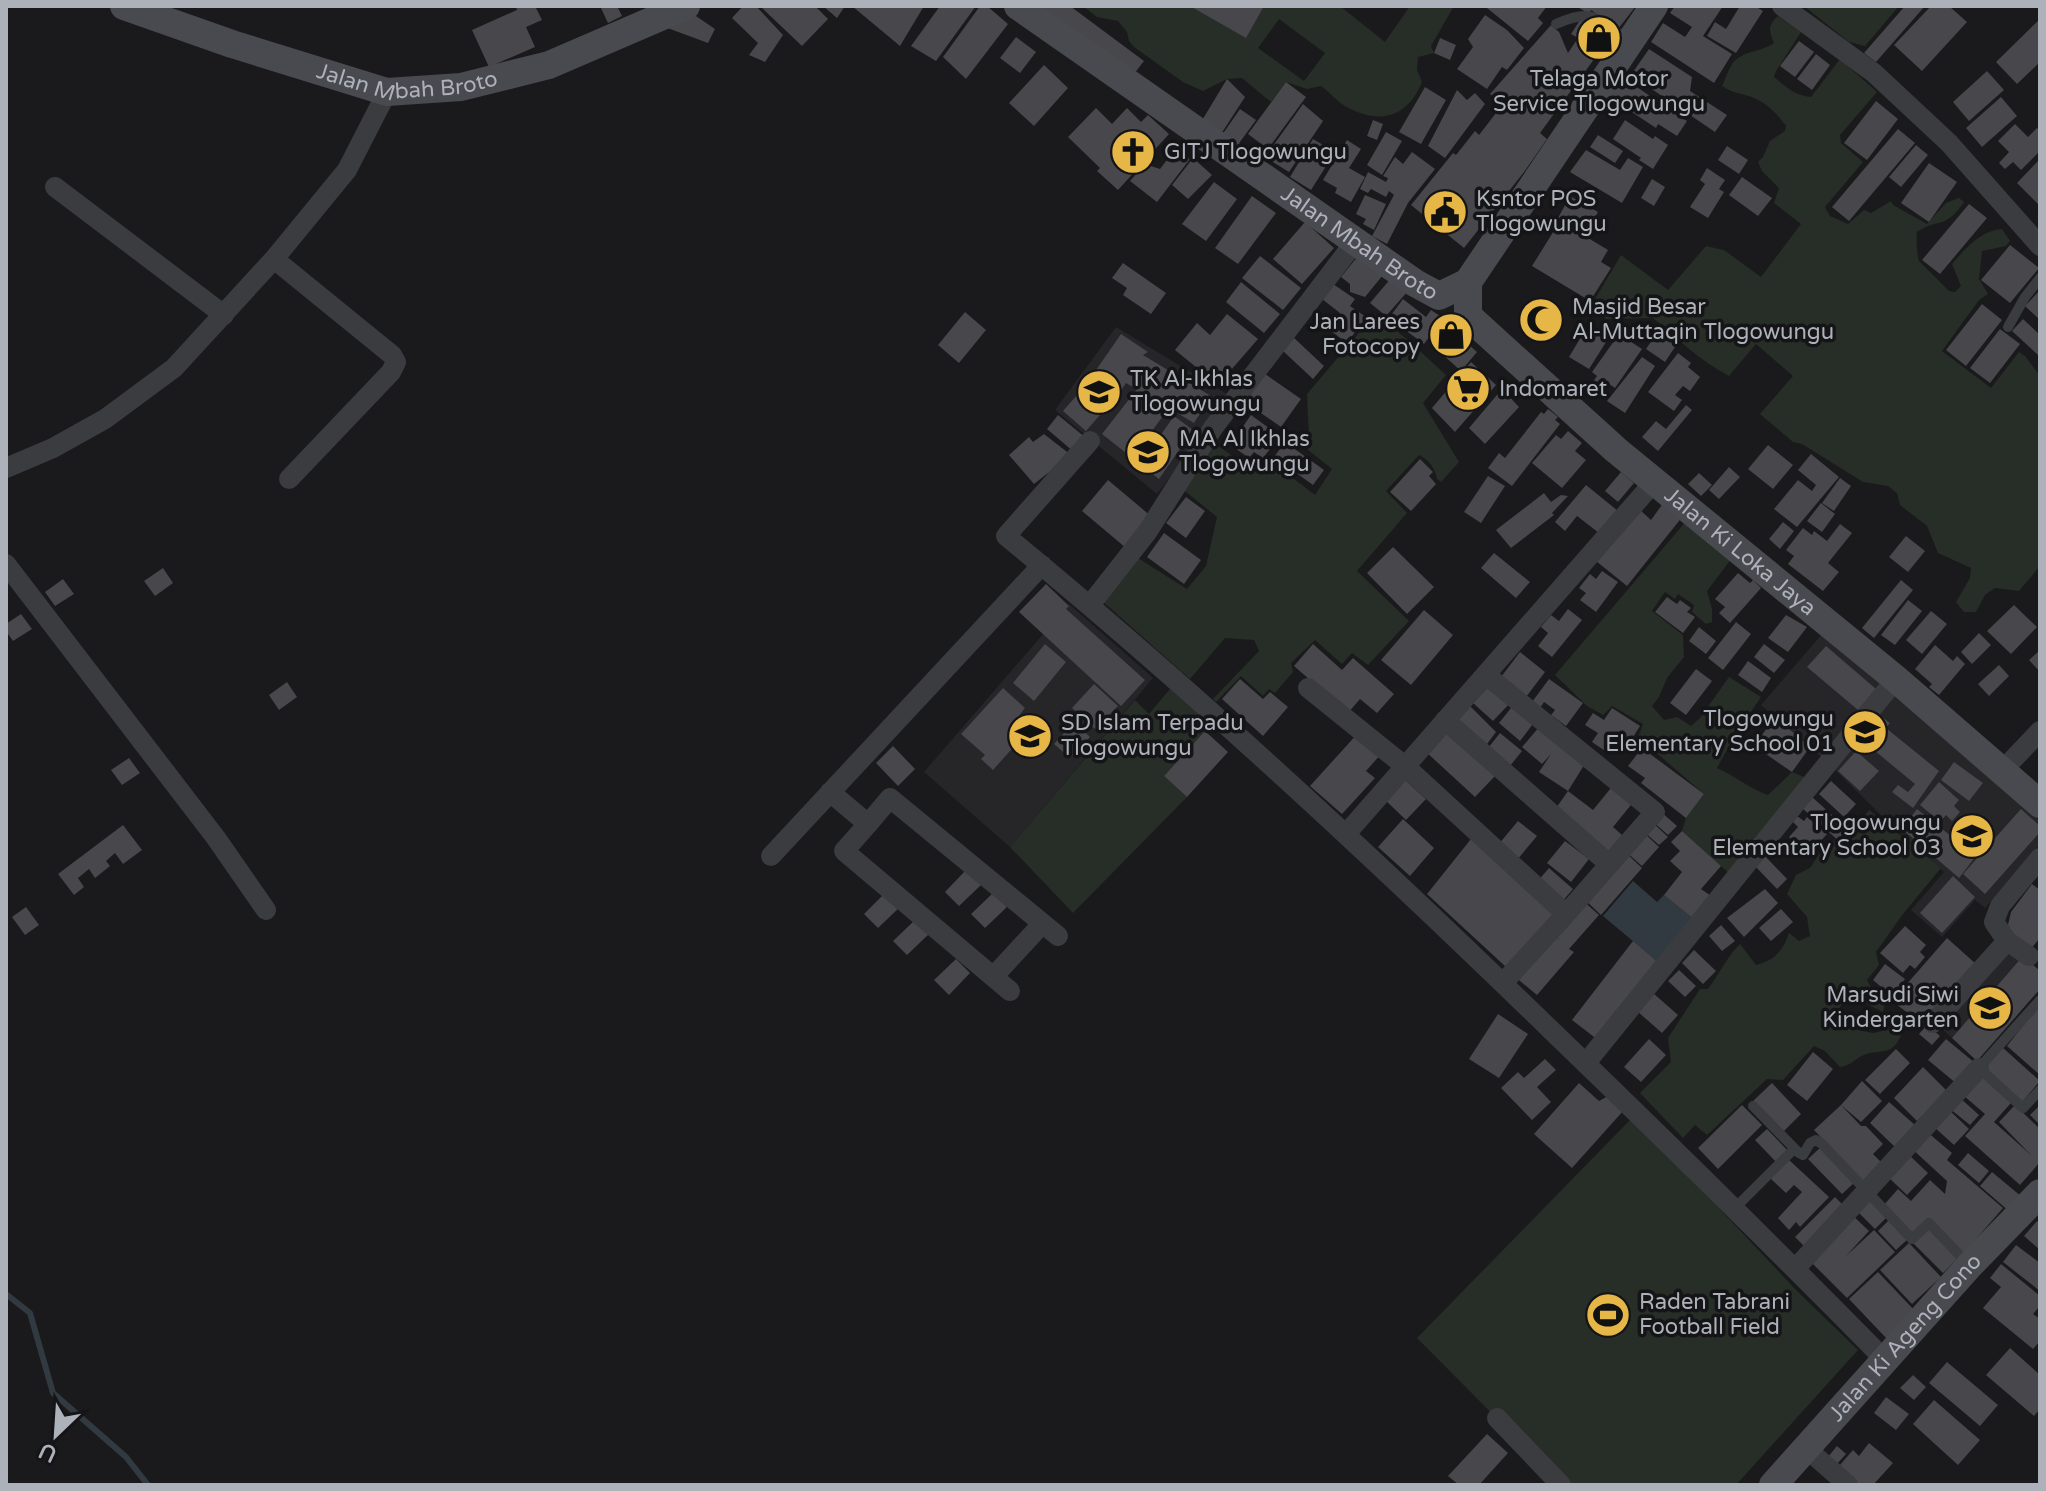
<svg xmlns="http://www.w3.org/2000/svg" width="2046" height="1491" font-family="'Varela Round',sans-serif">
<rect width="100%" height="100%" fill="#1a1a1c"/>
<path fill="#262629" d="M 1116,327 L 1232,397 L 1157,494 L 1055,410 Z
M 1069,604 L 1153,678 L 1010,847 L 924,772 Z
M 1822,634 L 2040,821 L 2040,845 L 1985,908 L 1975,900 L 1942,937 L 1911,910 L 1944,872 L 1894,828 L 1829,764 L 1761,705 Z
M 2012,945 L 2040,971 L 2040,989 L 1977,1061 L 1940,1027 Z"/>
<path fill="#262e27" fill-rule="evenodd" d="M 1083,6 L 1340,6 L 1385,42 L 1410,6 L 1454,6 L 1431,46 L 1434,53 L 1418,57 L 1417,70 L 1422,82 C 1407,119 1378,125 1345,106 C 1336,101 1330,92 1321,86 L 1307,89 L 1286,82 L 1271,102 L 1242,78 L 1227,79 L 1203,91 L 1183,82 L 1134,47 L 1129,41 L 1127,32 L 1118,21 L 1097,17 ZM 1279,19 L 1325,53 L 1304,81 L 1258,48 Z
M 1804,6 L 1899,6 L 1865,46 L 1849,42 Z
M 1778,16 L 1801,32 L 1776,71 L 1774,77 C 1786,87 1795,96 1811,97 L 1840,59 L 1877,92 L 1840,135 L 1841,143 L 1863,162 L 1825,207 L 1830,216 L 1848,224 L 1864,210 L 1871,213 L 1891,201 L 1893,205 L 1927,224 L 1946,203 L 1959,198 L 1964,202 C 1944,231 1939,217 1917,232 C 1916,237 1917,257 1919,261 L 1949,291 L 1955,292 L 1961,286 L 1952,264 C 1966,248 1980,231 2002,229 L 2010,241 L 2006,246 L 1982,251 L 1979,279 L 1988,294 L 1979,300 L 1942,351 L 1991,388 L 2019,352 L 2025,356 L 2040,376 L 2040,566 L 2019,591 L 1995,588 L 1985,595 L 1976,612 L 1964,612 L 1956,602 L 1970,578 L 1971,568 L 1938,553 L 1927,526 L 1900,505 L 1897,493 L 1888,486 L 1863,482 L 1802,444 L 1793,442 L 1760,414 L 1793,376 L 1756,344 L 1729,376 C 1699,360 1678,339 1653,318 L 1606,319 L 1591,306 L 1621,255 L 1668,290 L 1706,246 L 1724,250 L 1761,277 L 1801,224 L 1774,203 L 1779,188 L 1762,171 L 1758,162 L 1763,157 L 1770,141 L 1785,131 L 1786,126 C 1776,112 1763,99 1745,95 C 1735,92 1731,92 1722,86 C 1726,78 1730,63 1738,58 C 1748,51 1762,51 1774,43 C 1769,31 1767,26 1778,16 Z
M 1375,314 L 1408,340 L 1446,375 L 1423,403 L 1459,462 L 1441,482 L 1437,479 C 1435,468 1429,460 1419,455 L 1386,491 L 1407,513 L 1357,571 L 1409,621 L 1368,665 L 1352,653 L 1342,664 L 1315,640 L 1291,663 L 1293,672 L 1275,693 L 1269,689 L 1263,696 L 1241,676 L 1216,702 L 1213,699 L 1259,651 L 1254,640 L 1225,638 L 1190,679 L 1101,600 L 1138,558 L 1187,589 L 1206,566 L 1217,517 L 1181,488 L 1211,441 L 1250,468 L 1268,459 L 1315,495 L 1332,469 L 1302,445 L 1309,437 L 1307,394 Z
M 1688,519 L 1732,558 L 1707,591 L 1712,609 L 1712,622 L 1706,624 L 1692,612 L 1694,605 L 1678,594 L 1675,599 L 1665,592 L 1652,611 L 1683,635 L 1684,657 L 1667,678 L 1659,697 L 1652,706 L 1664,720 L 1677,717 L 1691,726 L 1700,718 L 1729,677 L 1761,697 L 1734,737 L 1717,768 C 1735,776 1749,788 1768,795 L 1792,772 L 1809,779 L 1732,876 L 1682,831 L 1686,818 L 1704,794 L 1638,737 L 1643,724 L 1612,706 L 1603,715 L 1587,706 L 1555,675 Z
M 1170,689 L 1212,724 L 1164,776 L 1187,797 L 1073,913 L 1010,847 L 1135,700 L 1149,714 Z
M 1869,810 L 1941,868 L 1903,914 L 1876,952 L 1879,965 L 1867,980 L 1873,991 L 1886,999 L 1883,1012 L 1847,994 L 1835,1017 L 1838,1026 L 1873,1033 L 1887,1030 L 1894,1020 L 1902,1033 C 1892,1058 1882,1048 1864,1055 C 1854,1059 1851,1066 1840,1067 L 1825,1051 L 1814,1046 L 1783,1080 L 1767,1079 L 1707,1135 L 1695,1125 L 1683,1138 L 1640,1093 L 1671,1062 L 1668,1038 L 1700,989 L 1708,989 C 1720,973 1726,958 1740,944 L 1756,965 C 1776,959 1782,952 1789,933 L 1799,941 L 1810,936 L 1807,917 L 1787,894 L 1796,875 L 1810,868 L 1829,839 L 1845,846 C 1855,835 1859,822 1869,810 Z
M 1633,1117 L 1798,1292 L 1858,1350 L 1736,1485 L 1563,1485 L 1417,1338 Z"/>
<path fill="#323a41" d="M 1633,881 L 1657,902 L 1664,895 L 1696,921 L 1659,963 L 1603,916 Z"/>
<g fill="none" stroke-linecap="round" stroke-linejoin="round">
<path stroke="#323a41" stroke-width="6" d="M 6,1294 L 30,1313 L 53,1393 L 126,1457 L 148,1485"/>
</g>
<path fill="#47474c" d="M 516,6 L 535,6 L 542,20 L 526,27 L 535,47 L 489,67 L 472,30 L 517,10 Z
M 600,6 L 617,6 L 622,16 L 608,23 Z
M 743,6 L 756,6 L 783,35 L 765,62 L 749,55 L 758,43 L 732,18 Z
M 760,6 L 815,6 L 828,19 L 802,46 Z
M 823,6 L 845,6 L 837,18 Z
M 852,6 L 924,6 L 900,46 Z
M 940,6 L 976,6 L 936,61 L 911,46 Z
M 980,6 L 987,6 L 1008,24 L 966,79 L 943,57 Z
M 1042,6 L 1070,6 L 1144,61 L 1134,74 Z
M 1190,6 L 1264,6 L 1246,38 Z
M 1489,6 L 1547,6 L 1538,18 L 1543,23 L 1528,41 L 1487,8 Z
M 1576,6 L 1636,6 L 1618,29 L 1591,10 L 1589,14 Z
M 1675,6 L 1723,6 L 1703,36 L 1732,54 L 1714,83 L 1651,42 L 1663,23 L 1685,37 L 1692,27 L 1670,13 Z
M 1740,6 L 1755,6 L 1763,11 L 1736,53 L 1707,36 L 1715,22 L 1726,29 Z
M 1905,6 L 1925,6 L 1876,62 L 1864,53 Z
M 1931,6 L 1949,6 L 1967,22 L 1922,71 L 1894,45 Z
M 693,14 L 715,29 L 708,43 L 662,26 Z
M 1485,15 L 1507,30 L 1524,48 L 1507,70 L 1502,67 L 1487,89 L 1457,69 L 1473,47 L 1468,39 Z
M 1582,17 L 1611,36 L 1540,133 L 1547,139 L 1524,172 L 1464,248 L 1411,205 L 1453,153 L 1456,155 L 1475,131 L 1479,135 L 1503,104 L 1490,94 L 1551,25 L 1559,32 L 1568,53 L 1578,38 L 1571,34 Z
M 2040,19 L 2040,62 L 2017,84 L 1996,62 Z
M 1016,37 L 1036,52 L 1020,73 L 1000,58 Z
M 1440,38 L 1456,45 L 1450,60 L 1434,53 Z
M 1799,41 L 1814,52 L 1795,77 L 1780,66 Z
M 1649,49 L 1692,77 L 1690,91 L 1727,115 L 1715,132 L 1631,75 Z
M 1816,54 L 1830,65 L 1812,90 L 1797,79 Z
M 1044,65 L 1068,88 L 1034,126 L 1009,103 Z
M 1987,71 L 2004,90 L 1969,121 L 1953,102 Z
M 1622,77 L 1687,121 L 1677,136 L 1658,124 L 1656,128 L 1609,97 Z
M 1227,79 L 1245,97 L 1221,134 L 1201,122 Z
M 1286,82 L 1306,97 L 1268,149 L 1248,134 Z
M 1425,87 L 1446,100 L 1421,144 L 1399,132 Z
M 1457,90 L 1467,100 L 1475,93 L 1485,104 L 1445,158 L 1428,146 Z
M 2001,97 L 2017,116 L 1982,147 L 1966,128 Z
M 1876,101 L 1898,119 L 1867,160 L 1844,143 Z
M 1303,104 L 1323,121 L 1289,172 L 1265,157 Z
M 1096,108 L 1112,124 L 1127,108 L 1141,122 L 1148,115 L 1169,134 L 1118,190 L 1097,171 L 1100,168 L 1068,137 Z
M 1240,109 L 1256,120 L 1237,146 L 1222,135 Z
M 1373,120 L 1383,124 L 1377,140 L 1367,136 Z
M 1625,120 L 1653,139 L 1655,136 L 1668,145 L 1653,169 L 1639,160 L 1641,158 L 1613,139 Z
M 2015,124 L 2028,137 L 2037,128 L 2040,131 L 2040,151 L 2021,170 L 2013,162 L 2005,169 L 1999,163 L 2009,152 L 1998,141 Z
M 1898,129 L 1915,143 L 1849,221 L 1832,207 Z
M 1386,132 L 1402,141 L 1382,175 L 1367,165 Z
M 1598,135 L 1623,151 L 1615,163 L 1590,147 Z
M 1313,139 L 1335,152 L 1311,190 L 1290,177 Z
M 1347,140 L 1361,149 L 1349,168 L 1365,177 L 1351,202 L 1335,193 L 1337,188 L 1323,180 Z
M 1916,145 L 1928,155 L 1901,187 L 1889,177 Z
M 1727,146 L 1748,160 L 1739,174 L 1718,160 Z
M 1176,148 L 1190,159 L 1157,202 L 1130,181 L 1145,164 L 1160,169 Z
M 1586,150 L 1620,170 L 1628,158 L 1643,167 L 1622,203 L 1570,172 Z
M 1412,152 L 1435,169 L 1408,203 L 1387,244 L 1372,236 L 1394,195 L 1389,191 L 1386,197 L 1371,189 L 1368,193 L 1360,189 L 1368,172 L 1386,182 L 1388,178 L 1383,176 L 1395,157 L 1403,164 Z
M 1193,158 L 1212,175 L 1188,199 L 1172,185 Z
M 2040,159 L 2040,206 L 2017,183 Z
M 1929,163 L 1957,182 L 1929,222 L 1901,203 Z
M 1707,168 L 1725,180 L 1719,189 L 1724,192 L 1708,218 L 1690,207 L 1705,184 L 1700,180 Z
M 1742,177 L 1772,198 L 1758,216 L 1729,195 Z
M 1652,179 L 1665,187 L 1654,206 L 1641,198 Z
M 1214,182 L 1237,199 L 1206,241 L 1182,224 Z
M 1365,195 L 1386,204 L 1374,230 L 1363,224 L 1366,219 L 1356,214 Z
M 1252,196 L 1276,213 L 1238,264 L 1215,248 Z
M 1570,196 L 1598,212 L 1586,234 L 1558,218 Z
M 1969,204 L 1987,218 L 1940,274 L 1922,260 Z
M 1560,221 L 1608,250 L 1601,262 L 1611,268 L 1590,301 L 1532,266 Z
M 1305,222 L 1334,248 L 1302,284 L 1273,259 Z
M 2010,245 L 2039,268 L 2010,303 L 1981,280 Z
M 1260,256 L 1301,288 L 1283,310 L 1242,278 Z
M 1358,256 L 1383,275 L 1365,297 L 1350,292 L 1350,284 L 1341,277 Z
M 1123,263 L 1166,293 L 1151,314 L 1123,295 L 1127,288 L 1112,278 Z
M 1392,277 L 1408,291 L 1386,316 L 1370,303 Z
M 1241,282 L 1280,314 L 1264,333 L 1226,302 Z
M 1333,284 L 1355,299 L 1350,306 L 1366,317 L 1347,343 L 1328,329 L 1340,313 L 1322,299 Z
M 2040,290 L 2040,320 L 2025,306 Z
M 1403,299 L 1426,317 L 1431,310 L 1443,318 L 1424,344 L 1389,318 Z
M 1982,304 L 2002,320 L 1966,366 L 1946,350 Z
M 965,312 L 986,330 L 959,363 L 938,345 Z
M 1227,314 L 1258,339 L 1218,385 L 1175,350 L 1197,323 L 1210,335 Z
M 2023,319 L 2040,335 L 2038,355 L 2012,331 Z
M 1448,326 L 1477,352 L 1461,371 L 1431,344 Z
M 1587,327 L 1608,339 L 1589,369 L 1569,357 Z
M 2000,329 L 2020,344 L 1990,383 L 1970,368 Z
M 1658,331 L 1677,344 L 1665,362 L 1646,349 Z
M 1121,334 L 1148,352 L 1143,355 L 1211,396 L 1194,423 L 1126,383 L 1120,392 L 1094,373 Z
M 1619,334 L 1642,349 L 1615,388 L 1609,384 L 1604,392 L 1592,383 L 1597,376 L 1592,372 Z
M 1293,337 L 1324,366 L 1313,379 L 1282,350 Z
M 1678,353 L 1691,363 L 1688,367 L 1700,377 L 1690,391 L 1683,386 L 1675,395 L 1682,400 L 1674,411 L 1648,392 Z
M 1642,357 L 1655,366 L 1625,413 L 1607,401 Z
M 1471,362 L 1496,385 L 1455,432 L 1432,408 Z
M 1265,374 L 1301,399 L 1281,427 L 1245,402 Z
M 1091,379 L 1114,399 L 1086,431 L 1063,411 Z
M 1137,389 L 1166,412 L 1152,431 L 1160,436 L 1174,416 L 1193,430 L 1159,479 L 1102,434 Z
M 1502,389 L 1519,407 L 1485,444 L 1469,428 Z
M 1686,405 L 1692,410 L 1658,451 L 1642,437 L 1656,421 L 1666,429 Z
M 1548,409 L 1558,417 L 1555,420 L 1560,424 L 1512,486 L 1488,468 L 1499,453 L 1505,458 L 1541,412 L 1544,414 Z
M 1058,415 L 1086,438 L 1074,452 L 1047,429 Z
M 1251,415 L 1280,436 L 1263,458 L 1254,452 L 1249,458 L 1235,448 L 1240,441 L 1235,438 Z
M 1568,431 L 1582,443 L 1575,451 L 1586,460 L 1562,488 L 1532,463 L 1556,435 L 1561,439 Z
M 1044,434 L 1071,455 L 1034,484 L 1009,455 L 1029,437 L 1033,442 Z
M 1285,442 L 1324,470 L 1313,485 L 1274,457 Z
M 1768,445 L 1793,465 L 1773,489 L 1748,469 Z
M 1811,454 L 1839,477 L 1797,527 L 1774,509 L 1798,480 L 1812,491 L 1816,485 L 1798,470 Z
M 1420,459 L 1433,472 L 1429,476 L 1436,484 L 1411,511 L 1390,492 Z
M 1729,467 L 1740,477 L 1719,499 L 1709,490 Z
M 1621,472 L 1634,483 L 1618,502 L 1605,491 Z
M 1699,473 L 1712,485 L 1701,496 L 1688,484 Z
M 1488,476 L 1505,486 L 1481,523 L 1464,512 Z
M 1840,478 L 1851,486 L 1834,511 L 1822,503 Z
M 1108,480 L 1152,517 L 1126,548 L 1082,511 Z
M 1586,485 L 1618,511 L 1599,533 L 1577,516 L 1565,531 L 1555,522 Z
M 1544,493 L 1551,502 L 1561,495 L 1568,496 L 1552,513 L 1554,515 L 1511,548 L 1496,530 Z
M 1186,497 L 1205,511 L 1186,538 L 1166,523 Z
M 1664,502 L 1683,516 L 1627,586 L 1596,561 L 1639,509 L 1651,520 Z
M 1821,503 L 1835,514 L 1822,532 L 1807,521 Z
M 1783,522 L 1794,531 L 1780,549 L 1769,539 Z
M 1840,524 L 1852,533 L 1828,563 L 1839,572 L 1823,591 L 1788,564 L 1794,556 L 1786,550 L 1803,528 L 1812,535 L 1814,531 L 1827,541 Z
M 1164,533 L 1201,560 L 1184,584 L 1147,557 Z
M 1906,536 L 1925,551 L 1908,572 L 1889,557 Z
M 1393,547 L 1434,587 L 1407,614 L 1367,573 Z
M 1494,553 L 1530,582 L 1516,598 L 1481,568 Z
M 163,568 L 173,583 L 155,596 L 144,581 Z
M 1602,571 L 1618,582 L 1596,612 L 1580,600 L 1586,593 L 1579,588 L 1590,574 L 1596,579 Z
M 1738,573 L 1750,583 L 1753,580 L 1761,588 L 1730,623 L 1719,613 L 1725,607 L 1715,599 Z
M 63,579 L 74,594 L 55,606 L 45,592 Z
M 1901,580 L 1913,590 L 1874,638 L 1862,628 Z
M 1046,584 L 1069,606 L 1066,609 L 1145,680 L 1121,706 L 1019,612 Z
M 1667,597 L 1677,604 L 1680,600 L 1691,608 L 1687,612 L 1695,617 L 1683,633 L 1655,612 Z
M 1908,600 L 1922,611 L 1895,645 L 1881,635 Z
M 2014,605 L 2037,627 L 2011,654 L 1987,631 Z
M 1568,609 L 1582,620 L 1552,657 L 1538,646 L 1548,633 L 1541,627 L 1551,615 L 1559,621 Z
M 1424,610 L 1453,635 L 1411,685 L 1381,660 Z
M 1931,611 L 1947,624 L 1922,654 L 1906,640 Z
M 21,614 L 32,629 L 13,641 L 6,631 L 6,624 Z
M 1786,615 L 1807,627 L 1788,652 L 1768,638 Z
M 1736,622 L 1751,634 L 1723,670 L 1708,658 Z
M 1699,627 L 1716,641 L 1706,654 L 1689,641 Z
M 1979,633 L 1991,645 L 1972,664 L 1961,652 Z
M 1045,644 L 1066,662 L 1034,701 L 1013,683 Z
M 1313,644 L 1342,670 L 1353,658 L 1394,694 L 1377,713 L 1360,699 L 1348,713 L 1294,666 Z
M 1764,644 L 1785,660 L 1774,673 L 1754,657 Z
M 1935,645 L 1953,661 L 1957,656 L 1965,664 L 1939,695 L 1929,687 L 1932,684 L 1915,669 Z
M 1826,646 L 1876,689 L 1858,710 L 1807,667 Z
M 2040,650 L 2040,672 L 2029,660 Z
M 1520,652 L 1545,672 L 1526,697 L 1501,677 Z
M 1748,661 L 1771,678 L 1762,692 L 1738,675 Z
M 1999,665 L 2009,676 L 1989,696 L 1978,684 Z
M 1696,669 L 1712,681 L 1686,715 L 1670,703 Z
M 1240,679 L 1263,699 L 1270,692 L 1288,707 L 1263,736 L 1222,699 Z
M 1549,679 L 1583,703 L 1566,726 L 1551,715 L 1555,710 L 1544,702 L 1540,708 L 1532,702 Z
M 287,682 L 297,697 L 279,710 L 269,695 Z
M 1094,684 L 1118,706 L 1095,729 L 1072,708 Z
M 1491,684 L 1511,702 L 1493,721 L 1473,703 Z
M 1003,688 L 1025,708 L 1015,721 L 1027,732 L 993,770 L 981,759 L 985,755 L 961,734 Z
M 1515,703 L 1533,724 L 1520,741 L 1499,723 Z
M 1469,705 L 1496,732 L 1484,748 L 1454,721 Z
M 1612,708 L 1640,726 L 1630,742 L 1619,736 L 1608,753 L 1592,742 L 1598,733 L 1585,725 L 1593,713 L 1604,720 Z
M 1775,717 L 1810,747 L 1792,772 L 1754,746 Z
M 1882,717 L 1890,723 L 1886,728 L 1939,771 L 1913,808 L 1892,792 L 1898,785 L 1908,792 L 1915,784 L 1858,737 L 1871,722 L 1875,725 Z
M 1074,722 L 1090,737 L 1070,758 L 1054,744 Z
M 1540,726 L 1586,762 L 1568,791 L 1539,772 L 1551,754 L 1542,764 L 1522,747 Z
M 1445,729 L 1495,776 L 1475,797 L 1425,751 Z
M 1205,731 L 1228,752 L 1187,797 L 1164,776 Z
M 1359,732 L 1382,753 L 1366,771 L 1375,778 L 1342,814 L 1310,786 Z
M 1500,733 L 1522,751 L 1510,766 L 1488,748 Z
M 893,746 L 915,769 L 898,786 L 876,763 Z
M 1642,748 L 1704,794 L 1686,818 L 1641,783 L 1645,778 L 1628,766 Z
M 1856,751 L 1879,771 L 1860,791 L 1838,771 Z
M 129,758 L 140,773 L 122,785 L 111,770 Z
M 1954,762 L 1983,783 L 1969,801 L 1941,780 Z
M 1402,777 L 1426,799 L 1406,820 L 1383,798 Z
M 1831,781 L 1856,804 L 1844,817 L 1819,794 Z
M 1939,782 L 1959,800 L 1954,806 L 1960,812 L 1952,821 L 1946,815 L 1940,822 L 1920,805 Z
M 1615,783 L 1635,800 L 1613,827 L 1622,835 L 1605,855 L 1554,811 L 1568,791 L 1593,810 Z
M 1812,797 L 1851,832 L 1841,843 L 1802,808 Z
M 1917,809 L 1976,856 L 1959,878 L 1902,829 Z
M 2021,809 L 2040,826 L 2040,832 L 1985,894 L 1963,874 Z
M 1660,811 L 1677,826 L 1668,835 L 1651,820 Z
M 1797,816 L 1804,821 L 1807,817 L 1827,834 L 1809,854 L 1789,837 L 1798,827 L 1792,821 Z
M 1403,819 L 1434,848 L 1410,876 L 1378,847 Z
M 1518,821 L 1537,836 L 1517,860 L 1498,845 Z
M 1651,821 L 1668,837 L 1659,845 L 1642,830 Z
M 123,825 L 142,850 L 123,864 L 115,853 L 106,861 L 110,866 L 95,878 L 89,869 L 78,878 L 84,887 L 74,895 L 58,874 Z
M 1642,831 L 1659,847 L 1642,866 L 1625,851 Z
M 1682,831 L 1721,866 L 1701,889 L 1714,898 L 1696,921 L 1664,895 L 1682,872 L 1670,861 L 1680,851 L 1671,842 Z
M 1471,839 L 1558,911 L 1506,967 L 1427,894 Z
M 1565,841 L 1589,859 L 1571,882 L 1547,863 Z
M 1625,852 L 1642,868 L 1601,915 L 1583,898 Z
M 1765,856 L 1787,879 L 1777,889 L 1755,866 Z
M 1549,868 L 1573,889 L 1560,904 L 1536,883 Z
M 966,870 L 981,885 L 959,906 L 945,892 Z
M 1953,876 L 1975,897 L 1942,933 L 1920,913 Z
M 2032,884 L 2040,890 L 2040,938 L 2029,951 L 2009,935 L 2008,925 L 2011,912 Z
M 1765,889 L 1778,903 L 1744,937 L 1727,918 Z
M 885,893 L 900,907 L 878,928 L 864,914 Z
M 993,893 L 1007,907 L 985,928 L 971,914 Z
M 1581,899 L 1599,915 L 1569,949 L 1574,952 L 1537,995 L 1514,976 L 1551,933 L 1560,940 L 1552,932 Z
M 26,907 L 39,925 L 25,935 L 12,917 Z
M 1781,909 L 1793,922 L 1771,941 L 1759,928 Z
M 915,920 L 929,934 L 907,955 L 893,941 Z
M 1721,925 L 1735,941 L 1722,951 L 1709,936 Z
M 1905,926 L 1926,945 L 1920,952 L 1925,957 L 1915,969 L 1910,965 L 1903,973 L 1880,953 Z
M 1947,938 L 1976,964 L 1924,1025 L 1892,1001 Z
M 1633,941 L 1659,963 L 1598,1040 L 1572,1020 Z
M 1694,950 L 1716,971 L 1703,984 L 1682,963 Z
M 2023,956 L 2040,971 L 2040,989 L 1977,1061 L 1952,1038 Z
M 956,959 L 970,973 L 949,995 L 934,980 Z
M 1885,964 L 1905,979 L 1892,996 L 1873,980 Z
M 1679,970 L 1696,986 L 1685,997 L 1668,981 Z
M 1653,993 L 1678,1015 L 1662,1033 L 1637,1011 Z
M 2040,1004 L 2040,1075 L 2007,1046 Z
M 1498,1014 L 1528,1034 L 1499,1078 L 1469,1059 Z
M 1927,1025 L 1940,1036 L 1932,1045 L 1919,1034 Z
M 1649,1039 L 1666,1055 L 1641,1082 L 1624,1067 Z
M 1946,1039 L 1975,1063 L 1957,1084 L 1928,1060 Z
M 2002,1047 L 2040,1081 L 2022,1102 L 1984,1068 Z
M 1896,1049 L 1910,1063 L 1880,1094 L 1865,1080 Z
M 1813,1052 L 1833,1069 L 1807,1101 L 1787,1085 Z
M 1545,1059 L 1556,1070 L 1537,1087 L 1551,1102 L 1532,1120 L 1501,1088 L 1518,1072 L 1524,1078 Z
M 1923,1067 L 1947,1091 L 1917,1121 L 1894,1098 Z
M 1981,1076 L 2011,1103 L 1994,1122 L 2031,1155 L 1999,1122 L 2015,1105 L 2040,1129 L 2040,1162 L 2020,1185 L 1965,1136 L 1985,1114 L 1963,1095 Z
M 1862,1081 L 1882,1101 L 1861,1122 L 1841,1105 Z
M 1579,1083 L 1599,1101 L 1608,1096 L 1624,1110 L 1572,1168 L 1534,1134 Z
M 1772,1083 L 1801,1114 L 1783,1132 L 1753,1101 Z
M 1959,1097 L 1979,1115 L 1970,1125 L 1949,1108 Z
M 1889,1102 L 1916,1126 L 1896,1148 L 1870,1123 Z
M 1742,1105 L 1762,1125 L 1718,1169 L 1698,1148 Z
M 1841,1105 L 1861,1126 L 1866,1126 L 1883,1144 L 1873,1154 L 1883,1164 L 1864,1182 L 1814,1130 Z
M 2040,1105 L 2040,1125 L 2030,1115 Z
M 1949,1110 L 1969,1129 L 1954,1145 L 1933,1126 Z
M 1767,1129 L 1788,1151 L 1776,1162 L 1755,1140 Z
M 1926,1131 L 1952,1153 L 1947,1160 L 2003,1208 L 1963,1254 L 1928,1218 L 1912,1235 L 1883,1206 L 1898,1189 L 1911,1201 L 1930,1180 L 1945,1194 L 1947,1181 L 1911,1148 Z
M 1821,1147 L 1855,1182 L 1842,1194 L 1808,1159 Z
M 1968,1153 L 1989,1171 L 1979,1183 L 1958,1165 Z
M 1908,1154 L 1928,1173 L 1907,1195 L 1887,1176 Z
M 1788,1159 L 1829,1197 L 1800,1227 L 1796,1222 L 1789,1230 L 1778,1218 L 1802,1192 L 1794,1185 L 1786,1193 L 1770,1178 Z
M 1992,1172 L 2022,1197 L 2010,1212 L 1980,1186 Z
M 1835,1197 L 1848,1210 L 1807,1249 L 1795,1237 Z
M 1869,1198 L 1888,1216 L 1875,1229 L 1857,1211 Z
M 1851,1214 L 1869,1231 L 1846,1256 L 1874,1230 L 1895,1252 L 1847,1298 L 1807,1258 Z
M 1891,1218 L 1909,1238 L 1896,1250 L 1878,1231 Z
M 2037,1221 L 2040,1224 L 2040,1250 L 2024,1236 Z
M 1928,1226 L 1959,1257 L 1943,1273 L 1912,1242 Z
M 1909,1243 L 1941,1277 L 1912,1304 L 1880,1270 Z
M 2016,1245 L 2040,1263 L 2040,1291 L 2003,1262 Z
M 2001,1264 L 2040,1296 L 2040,1306 L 2033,1314 L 2040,1319 L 2040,1341 L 2033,1349 L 1983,1308 L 2001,1287 L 1990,1278 Z
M 1878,1272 L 1915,1311 L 1888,1340 L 1849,1299 Z
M 2010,1348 L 2040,1375 L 2040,1409 L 2034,1416 L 1986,1375 Z
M 1947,1362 L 1998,1405 L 1980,1426 L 1929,1383 Z
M 1913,1375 L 1926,1387 L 1914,1400 L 1900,1388 Z
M 1886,1397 L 1909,1414 L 1896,1430 L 1874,1413 Z
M 1934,1400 L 1980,1440 L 1958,1465 L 1913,1424 Z
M 1487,1434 L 1508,1453 L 1479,1485 L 1459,1485 L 1448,1476 Z
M 1869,1443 L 1893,1463 L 1873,1485 L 1859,1485 L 1839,1466 L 1853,1450 L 1859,1456 Z
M 1837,1446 L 1846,1454 L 1836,1465 L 1827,1458 Z"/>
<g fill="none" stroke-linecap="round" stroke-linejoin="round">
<path stroke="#3b3c40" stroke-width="10" d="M 1556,24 C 1594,7 1596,19 1628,40
M 2008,327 L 2025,297 L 2040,278
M 2040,1000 L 1979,1068 L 2023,1108 L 2040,1090
M 1753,1106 L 1799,1153 L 1803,1155 L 1810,1143 L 1816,1140 L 1822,1144 L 1912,1239 L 1929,1223 L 1968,1264
M 1734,1209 L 1794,1149"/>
<path stroke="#3b3c40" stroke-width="20" d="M 1782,6 L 1874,73 L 1949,143 L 2040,246
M 55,187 L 224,315
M 274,259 L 392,355 L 396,362 L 391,372 L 289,479
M 1090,441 L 1006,536 C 1196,692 1377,861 1553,1032 C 1665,1140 1776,1249 1885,1360
M 6,468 L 53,448 L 105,419 L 174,368 L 274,259 L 347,170 L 387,92
M 6,564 L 216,838 L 266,910
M 1090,605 L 1148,531 L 1213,428 L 1354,243
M 1486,675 L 1655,812 L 1566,914
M 1308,688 L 1406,767 L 1566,914 L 1503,983
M 1445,720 L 1609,864
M 2001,772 L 2040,731
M 830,792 L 868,824 L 890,798 L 1058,936
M 868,824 L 844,851 L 1010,991
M 1346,834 L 1654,482
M 771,856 L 1042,565
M 2029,956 L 2007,941 L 1994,922 L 2000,906 L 2040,858
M 993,977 L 1042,924
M 1933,1023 L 2007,941
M 1586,1063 L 1896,679
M 1796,1268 L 1979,1068
M 1497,1418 L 1561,1485
M 1807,1449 L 1848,1485"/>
<g stroke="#494a50" stroke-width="28">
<path id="s1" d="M 124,6 L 232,44 L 387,92 L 461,87 L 549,65 L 686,6"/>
<path id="s2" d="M 1018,6 L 1415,283 L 1439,296 L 1468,282"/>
<path id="s3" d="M 1468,282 L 1468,316 L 1616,450 L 1896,679 L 2040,804"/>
<path d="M 1468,282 L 1654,6"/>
<path id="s4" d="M 1773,1485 L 1970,1265 L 2040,1193"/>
</g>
</g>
<defs>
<g id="shop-disc" transform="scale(2.3)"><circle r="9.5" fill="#e6b747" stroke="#151517"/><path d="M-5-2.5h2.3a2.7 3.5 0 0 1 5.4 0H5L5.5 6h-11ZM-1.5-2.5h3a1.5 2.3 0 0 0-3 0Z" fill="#111"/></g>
<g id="church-disc" transform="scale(2.3)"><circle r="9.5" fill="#e6b747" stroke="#151517"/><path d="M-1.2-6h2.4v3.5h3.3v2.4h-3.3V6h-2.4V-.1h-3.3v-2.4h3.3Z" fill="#111"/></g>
<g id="civic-disc" transform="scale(2.3)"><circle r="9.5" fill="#e6b747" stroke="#151517"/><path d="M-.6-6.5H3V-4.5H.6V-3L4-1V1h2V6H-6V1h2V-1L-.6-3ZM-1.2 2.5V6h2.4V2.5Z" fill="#111"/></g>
<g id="mosque-disc" transform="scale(2.3)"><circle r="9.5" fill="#e6b747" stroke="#151517"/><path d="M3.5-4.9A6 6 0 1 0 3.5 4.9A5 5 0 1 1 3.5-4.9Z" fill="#111"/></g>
<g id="supermarket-disc" transform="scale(2.3)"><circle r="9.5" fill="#e6b747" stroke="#151517"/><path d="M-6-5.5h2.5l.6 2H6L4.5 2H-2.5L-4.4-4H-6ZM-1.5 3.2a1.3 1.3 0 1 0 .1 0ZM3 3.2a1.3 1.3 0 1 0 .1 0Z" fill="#111"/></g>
<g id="school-disc" transform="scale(2.3)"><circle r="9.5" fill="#e6b747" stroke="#151517"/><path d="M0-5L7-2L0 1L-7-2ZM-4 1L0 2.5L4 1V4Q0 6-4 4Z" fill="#111"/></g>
<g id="stadium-disc" transform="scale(2.3)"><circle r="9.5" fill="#e6b747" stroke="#151517"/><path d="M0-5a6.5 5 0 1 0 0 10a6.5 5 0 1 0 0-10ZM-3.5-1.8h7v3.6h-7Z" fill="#111"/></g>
</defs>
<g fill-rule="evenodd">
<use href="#shop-disc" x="1599" y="38"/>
<use href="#church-disc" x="1133" y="152"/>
<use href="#civic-disc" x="1445" y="212"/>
<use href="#mosque-disc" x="1541" y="320"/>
<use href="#shop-disc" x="1451" y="335"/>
<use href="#supermarket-disc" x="1468" y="389"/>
<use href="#school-disc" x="1099" y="392"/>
<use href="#school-disc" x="1148" y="452"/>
<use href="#school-disc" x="1865" y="732"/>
<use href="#school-disc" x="1030" y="736"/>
<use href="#school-disc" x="1972" y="836"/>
<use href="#school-disc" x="1990" y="1008"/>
<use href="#stadium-disc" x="1608" y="1315"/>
</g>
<g text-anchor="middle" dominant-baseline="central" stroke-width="7" stroke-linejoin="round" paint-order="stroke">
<g font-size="22" fill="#adb1ba" stroke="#151517">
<text stroke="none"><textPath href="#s1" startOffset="296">Jalan Mbah Broto</textPath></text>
<text stroke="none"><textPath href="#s2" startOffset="416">Jalan Mbah Broto</textPath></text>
<text stroke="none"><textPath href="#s3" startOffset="394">Jalan Ki Loka Jaya</textPath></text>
<text stroke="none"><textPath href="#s4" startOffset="198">Jalan Ki Ageng Cono</textPath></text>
</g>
<g font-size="22" fill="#adb1ba" stroke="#151517" text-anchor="start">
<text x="1599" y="79" text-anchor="middle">Telaga Motor<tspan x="1599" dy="25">Service Tlogowungu</tspan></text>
<text x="1164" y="152">GITJ Tlogowungu</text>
<text x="1476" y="199">Ksntor POS<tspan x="1476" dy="25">Tlogowungu</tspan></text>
<text x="1572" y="307">Masjid Besar<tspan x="1572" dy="25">Al-Muttaqin Tlogowungu</tspan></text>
<text x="1420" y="322" text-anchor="end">Jan Larees<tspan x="1420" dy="25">Fotocopy</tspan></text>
<text x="1130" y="379">TK Al-Ikhlas<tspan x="1130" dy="25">Tlogowungu</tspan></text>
<text x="1499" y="389">Indomaret</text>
<text x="1179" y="439">MA Al Ikhlas<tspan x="1179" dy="25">Tlogowungu</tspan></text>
<text x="1834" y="719" text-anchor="end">Tlogowungu<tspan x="1834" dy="25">Elementary School 01</tspan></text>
<text x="1061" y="723">SD Islam Terpadu<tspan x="1061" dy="25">Tlogowungu</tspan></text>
<text x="1941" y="823" text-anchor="end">Tlogowungu<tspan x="1941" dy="25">Elementary School 03</tspan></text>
<text x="1959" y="995" text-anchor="end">Marsudi Siwi<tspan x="1959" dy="25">Kindergarten</tspan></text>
<text x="1639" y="1302">Raden Tabrani<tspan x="1639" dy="25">Football Field</tspan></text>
</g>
</g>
<rect width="2046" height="1491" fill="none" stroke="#adb1ba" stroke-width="16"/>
<g transform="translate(56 1435) rotate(205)" stroke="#151517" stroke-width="6" paint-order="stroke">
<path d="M0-6L14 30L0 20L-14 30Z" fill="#adb1ba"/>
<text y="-12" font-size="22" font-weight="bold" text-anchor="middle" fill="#adb1ba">U</text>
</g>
</svg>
